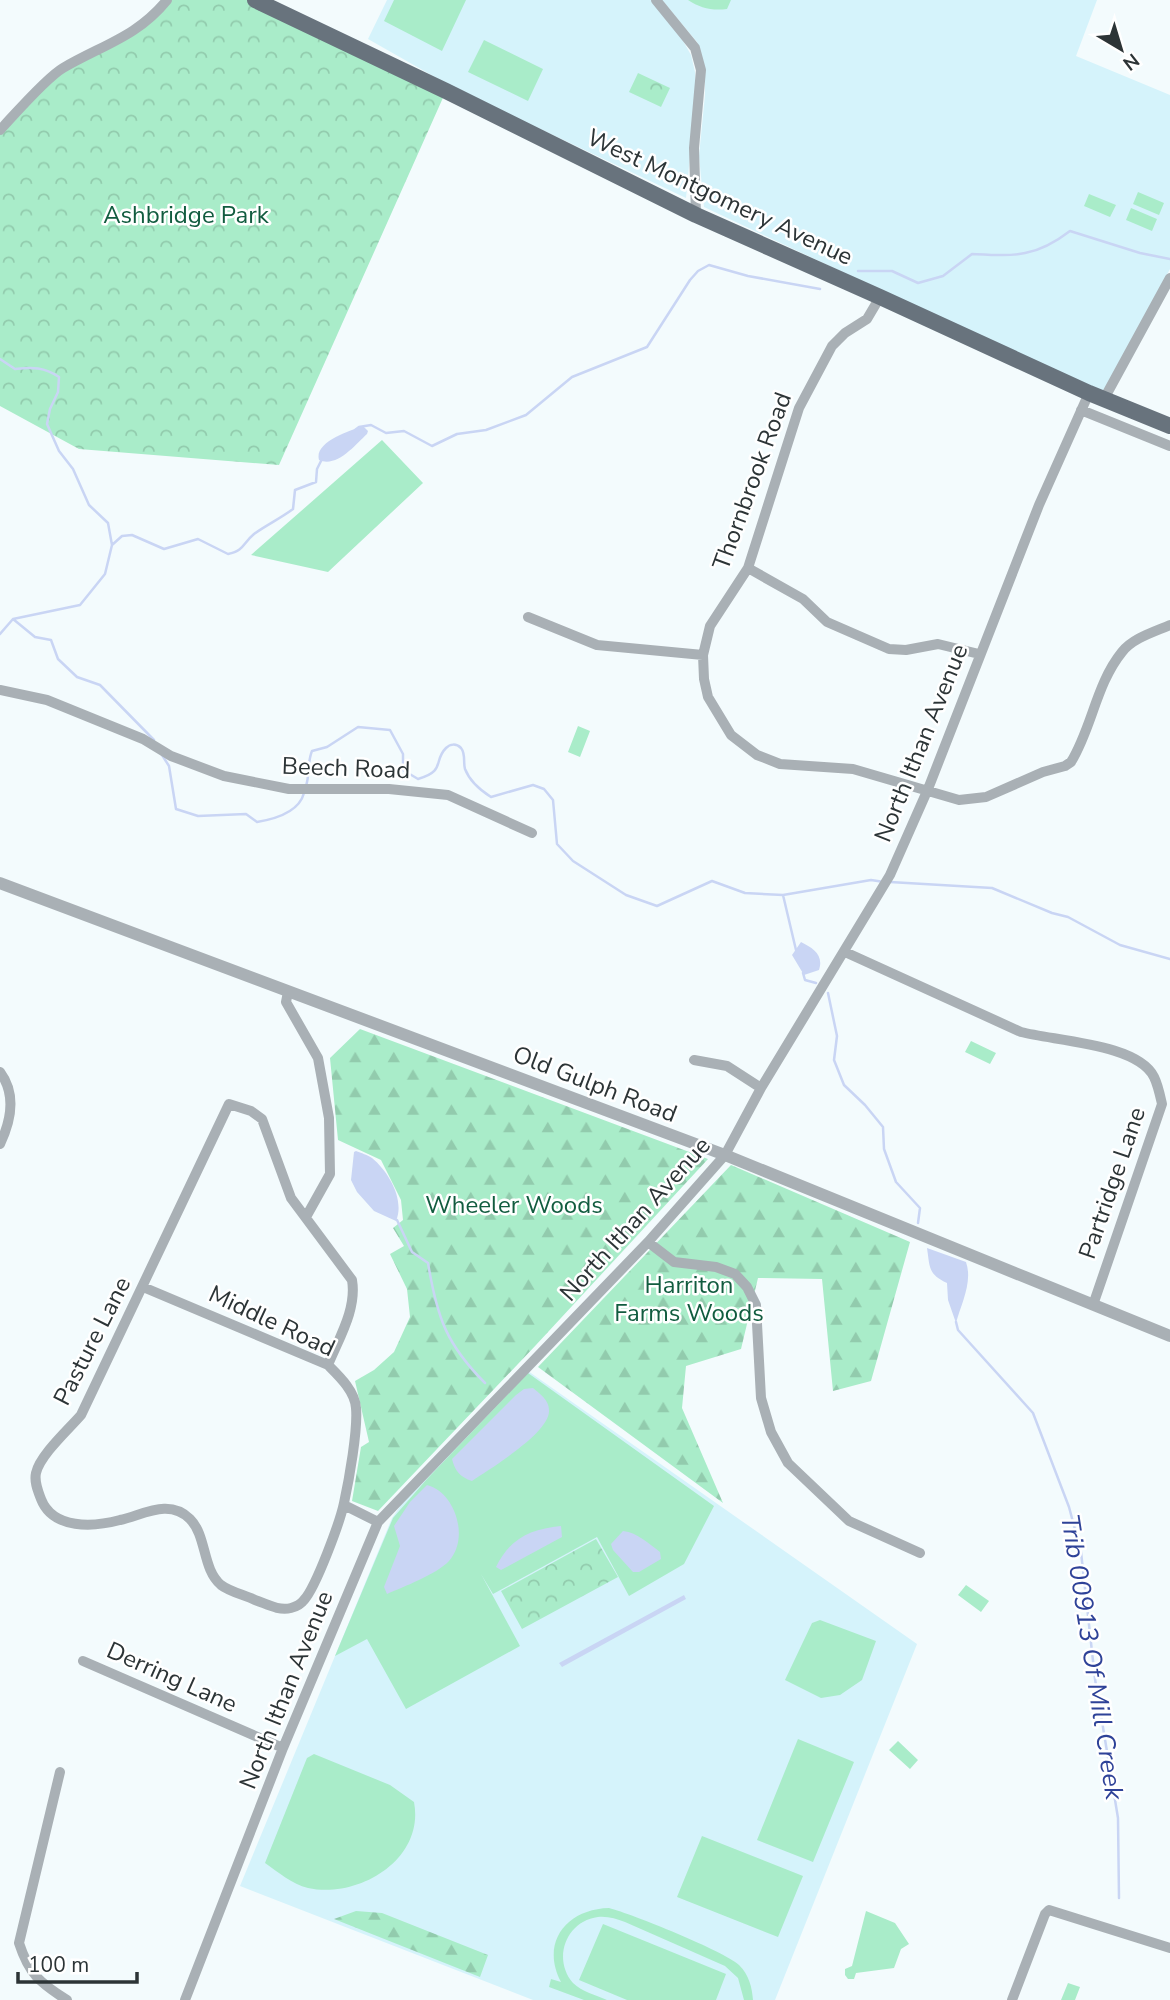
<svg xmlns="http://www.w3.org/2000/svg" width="1170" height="2000" font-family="'Nunito Sans',sans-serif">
<defs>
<pattern id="forest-firs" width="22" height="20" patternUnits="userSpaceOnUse" patternTransform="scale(1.75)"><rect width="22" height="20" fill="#a9ecc9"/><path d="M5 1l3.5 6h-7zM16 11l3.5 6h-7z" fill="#92cbad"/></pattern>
<pattern id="park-crowns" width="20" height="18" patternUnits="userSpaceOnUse" patternTransform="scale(1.75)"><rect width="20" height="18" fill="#a9ecc9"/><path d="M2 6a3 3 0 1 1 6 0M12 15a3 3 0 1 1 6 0" fill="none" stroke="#92cbad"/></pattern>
</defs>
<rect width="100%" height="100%" fill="#f3fbfd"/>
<path fill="#d5f3fb" d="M 387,0 L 651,0 L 682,39 L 691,55 L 695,72 L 696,91 L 686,198 L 456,89 L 368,39 Z
M 662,0 L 1097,0 L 1076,56 L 1170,95 L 1170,269 L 1102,394 L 704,207 L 699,156 L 705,95 L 705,73 L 701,54 L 697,42 Z
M 528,1371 L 917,1644 L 775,2000 L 533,2000 L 240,1886 L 392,1518 L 401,1505 Z"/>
<path fill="#a9ecc9" d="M 394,0 L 466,0 L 442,51 L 384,21 Z
M 688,0 L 731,0 L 727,9 C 712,11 700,8 688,0 Z
M 484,40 L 543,69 L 528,101 L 468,72 Z
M 1138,192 L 1164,203 L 1159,215 L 1133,204 Z
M 1089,194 L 1116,205 L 1110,217 L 1084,206 Z
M 1131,208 L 1157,219 L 1152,231 L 1126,220 Z
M 382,440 L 423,483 L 328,572 L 251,555 Z
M 578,726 L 590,731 L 580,757 L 568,752 Z
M 971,1041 L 996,1053 L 990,1064 L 965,1052 Z
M 528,1373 L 714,1506 L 684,1564 L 629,1596 L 597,1537 L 493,1594 L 481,1574 L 520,1646 L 406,1709 L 367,1639 L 335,1656 L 393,1518 L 427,1479 Z
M 966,1585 L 989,1601 L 981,1612 L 958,1595 Z
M 820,1620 L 876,1641 L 862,1680 L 840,1695 L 821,1698 L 785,1680 L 812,1623 Z
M 798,1739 L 854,1762 L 813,1862 L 757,1840 Z
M 898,1741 L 918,1760 L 910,1769 L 889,1750 Z
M 314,1754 L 390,1785 L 414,1802 C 425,1860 358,1899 308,1888 C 292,1884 278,1872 265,1863 L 307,1758 Z
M 702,1836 L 803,1876 L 778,1937 L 677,1897 Z
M 609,1908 C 632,1914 724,1951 739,1965 C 749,1975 752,1987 753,2000 L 744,2000 L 738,1978 L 725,1966 L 625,1922 C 616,1919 608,1916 598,1917 C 566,1921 552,1959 573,1983 C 582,1992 596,1995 607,2000 L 584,2000 L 549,1987 L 551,1979 L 561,1982 C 540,1942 567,1909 609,1908 Z
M 866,1911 L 895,1923 L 909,1944 L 901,1949 L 894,1968 L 856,1973 L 854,1979 L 848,1979 L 845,1975 L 845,1969 L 852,1966 Z
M 603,1924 L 726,1974 L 716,2000 L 627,2000 L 579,1980 Z
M 1068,1983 L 1080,1987 L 1075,2000 L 1061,2000 Z"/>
<path fill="url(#forest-firs)" d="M 360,1029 L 708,1159 L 536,1345 L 378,1511 L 352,1501 L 361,1447 L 369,1442 L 355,1381 L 374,1370 L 394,1352 L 410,1317 L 407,1289 L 390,1254 L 404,1246 L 393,1228 L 403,1220 L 401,1200 L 381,1160 L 338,1140 L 330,1058 Z
M 731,1165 L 910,1242 L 871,1381 L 833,1391 L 822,1279 L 758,1278 L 741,1349 L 686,1366 L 682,1408 L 723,1503 L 538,1367 Z
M 356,1911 L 382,1913 L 488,1955 L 480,1977 L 334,1919 Z"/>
<path fill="url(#park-crowns)" d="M 167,0 L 255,0 L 446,91 L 279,465 L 79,449 L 0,406 L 0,130 L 60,70 L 118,40 Z
M 638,73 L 670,88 L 661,107 L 629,92 Z
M 596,1539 L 618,1577 L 522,1629 L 501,1591 Z"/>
<path fill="#c9d5f4" d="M 363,426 L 368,431 L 367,434 C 355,445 337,468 319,460 C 314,442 349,431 363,426 Z
M 801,942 C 813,948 824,955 819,970 L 804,975 L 792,955 Z
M 356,1151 C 361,1153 368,1155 372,1158 C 389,1172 405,1200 396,1221 L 374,1211 L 357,1192 L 351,1180 L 354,1152 Z
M 927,1248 L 966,1262 C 973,1282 961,1304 956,1323 L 948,1300 L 947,1283 C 928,1274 930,1268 927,1248 Z
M 533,1388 C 540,1394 549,1400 549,1410 C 551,1432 490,1469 472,1481 C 460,1477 455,1471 452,1459 L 516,1395 L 524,1389 Z
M 427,1485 C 455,1492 470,1538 449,1561 C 437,1574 403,1587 387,1594 L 384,1587 L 400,1546 L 394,1526 L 410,1502 Z
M 561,1526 L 562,1537 L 501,1570 L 496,1567 C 510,1538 531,1529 561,1526 Z
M 623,1531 C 638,1533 648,1543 660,1552 L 661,1559 L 639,1572 L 633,1572 L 613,1550 L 611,1544 Z
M 684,1595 L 686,1599 L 562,1667 L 559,1663 Z"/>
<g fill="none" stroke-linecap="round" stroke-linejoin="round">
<path stroke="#c9d5f4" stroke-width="2.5" d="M 858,271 L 892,271 L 918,283 L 943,276 L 972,254 C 1014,256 1035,258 1070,231 L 1140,253 L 1170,259
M 0,359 L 15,369 C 33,367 44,367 59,377 L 58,392 L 50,409 L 47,424 L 59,451 L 73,469 L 89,505 L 108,523 L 112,545
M 355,430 L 359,427 L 371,425 L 386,433 L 404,431 L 432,446 L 457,434 L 486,430 L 526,415 L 572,377 L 647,347 L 690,280 L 698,271 L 709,265 L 748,276 L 820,289
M 13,619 L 35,637 L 51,640 L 58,659 L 77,677 L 100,685 L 154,740
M 0,634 L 13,619 L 80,605 L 105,574 L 112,545 L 122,536 L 132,535 L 164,549 L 198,539 L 228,554 C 245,550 242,544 254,534 C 265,526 281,518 293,509 L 295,490 L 316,482 L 317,469 L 322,459
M 162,755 L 169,766 L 176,809 L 198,816 L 246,814 L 257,822 C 275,819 299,812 304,793
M 306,786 C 310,774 307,763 312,751 L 327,747 L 358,727 L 390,730 L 403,754 L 403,770 L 418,779 C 446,771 433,761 446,748 C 450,744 456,743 461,748 C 466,754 463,763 465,769 C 470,782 480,790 491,797 L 533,785 L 544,789 L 553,800 L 557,844 L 573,861 L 626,895 L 657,906 L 712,881 L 745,893 L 783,895 L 871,880 L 884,882
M 890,882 L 992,888 L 1052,913 L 1068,917 L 1120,945 L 1170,959
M 783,895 L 796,950
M 803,973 L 805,980 L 816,983
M 828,993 L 837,1036 L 834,1060 L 844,1085 L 865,1105 L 883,1127 L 884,1149 L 896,1182 L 920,1208 L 918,1223
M 397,1220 L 412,1252 L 428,1263 C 437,1317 446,1344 485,1383
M 956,1322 L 958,1330 L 1033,1413 L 1069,1507 L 1081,1552 L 1095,1679 L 1118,1818 L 1119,1898"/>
<path stroke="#a9b0b5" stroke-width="10" d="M 656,0 L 695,48 L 701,70 L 694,148 L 696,215
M 0,130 C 15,114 46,78 63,68 C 102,45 137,37 167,0
M 880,297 L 867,319 L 845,333 L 832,346 L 799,408 L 748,568 L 710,626 L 703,655 L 704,679 L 708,697 L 731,735 L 757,755 L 780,764 L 853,769 L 959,800 L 986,797 L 1043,772 L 1065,766 L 1071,762 C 1092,728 1096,684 1122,652 C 1133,638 1154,632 1170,625
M 1104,399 L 1170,278
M 1081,410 L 1170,446
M 748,568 L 803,599 L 827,622 L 889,649 L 906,650 L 938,644 L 979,654
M 528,617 L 597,645 L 703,655
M 0,690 L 47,700 L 143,739 L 171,756 L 224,776 L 289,789 L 389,789 L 448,795 L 532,833
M 845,952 L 1021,1032 C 1056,1041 1138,1044 1154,1077 C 1158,1085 1160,1095 1162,1104 L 1093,1305
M 288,992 L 286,1002 L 318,1058 L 329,1118 L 330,1174 L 306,1217
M 694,1060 L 727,1066 L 761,1088
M 0,1072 C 17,1095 11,1121 0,1144
M 648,1242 L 674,1262 L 716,1267 L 735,1274 L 747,1287 L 756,1305 L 761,1398 L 771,1432 L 788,1463 L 849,1521 L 920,1553
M 143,1287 L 328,1365 C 339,1376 355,1391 356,1408 C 358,1430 349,1480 344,1503 C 340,1522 316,1587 304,1600 C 301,1604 295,1607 291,1608 C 278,1611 267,1604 255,1600 C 245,1595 230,1592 221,1585 C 202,1569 207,1536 190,1519 C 169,1498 143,1515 120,1520 C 94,1527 53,1530 41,1499 C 38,1491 34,1482 36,1473 C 40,1455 69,1429 81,1415 L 229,1104 L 251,1111 L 262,1119 L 291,1198 L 352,1280 C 357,1309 339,1338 328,1365
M 344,1505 L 378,1522
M 83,1661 L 283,1748
M 60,1772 L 19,1943 C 29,1974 40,1983 67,2000
M 185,2000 L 283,1748 L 378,1522 L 648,1242 L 725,1155 L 761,1088 L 890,875 L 928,789 L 1039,505 L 1089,393
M 1012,2000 L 1045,1914 L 1049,1910 L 1170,1948"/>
<path stroke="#a9b0b5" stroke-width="12" d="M 0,883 L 725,1155 L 1170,1336"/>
<path stroke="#68737d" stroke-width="16" d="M 255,0 L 446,91 L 696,215 L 880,297 L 1089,393 L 1170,426"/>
</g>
<g text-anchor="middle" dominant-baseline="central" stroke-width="5" stroke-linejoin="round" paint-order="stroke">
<g font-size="24" fill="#2c3436" stroke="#fff">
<text transform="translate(720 197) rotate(25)">West Montgomery Avenue</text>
<text transform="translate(752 481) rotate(-70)">Thornbrook Road</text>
<text transform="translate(921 743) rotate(-68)">North Ithan Avenue</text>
<text transform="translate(346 768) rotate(2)">Beech Road</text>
<text transform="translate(595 1084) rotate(21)">Old Gulph Road</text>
<text transform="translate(1112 1183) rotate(-71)">Partridge Lane</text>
<text transform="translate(635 1219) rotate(-48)">North Ithan Avenue</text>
<text transform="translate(272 1321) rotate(25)">Middle Road</text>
<text transform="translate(92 1341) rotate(-63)">Pasture Lane</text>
<text transform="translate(172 1677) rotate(24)">Derring Lane</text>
<text transform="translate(286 1690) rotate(-68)">North Ithan Avenue</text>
</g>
<g font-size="24" fill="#115c3f" stroke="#fff">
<text x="186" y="215">Ashbridge Park</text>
<text x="514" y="1205">Wheeler Woods</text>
<text x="689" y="1285">Harriton<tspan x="689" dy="28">Farms Woods</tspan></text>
</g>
<g font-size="26" font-style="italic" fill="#2e4298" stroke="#fff">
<text transform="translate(1092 1657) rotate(81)">Trib 00913 Of Mill Creek</text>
</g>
</g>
<g transform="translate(1121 49) rotate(142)" stroke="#ffffff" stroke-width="5" paint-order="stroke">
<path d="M0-5L12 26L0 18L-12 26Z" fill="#2c3436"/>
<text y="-10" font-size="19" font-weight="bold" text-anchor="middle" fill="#2c3436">N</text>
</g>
<path d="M18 1972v10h119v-10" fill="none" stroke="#2c3436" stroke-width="3.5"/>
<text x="28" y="1972" font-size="21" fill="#2c3436" stroke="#ffffff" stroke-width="5" paint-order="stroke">100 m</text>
</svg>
